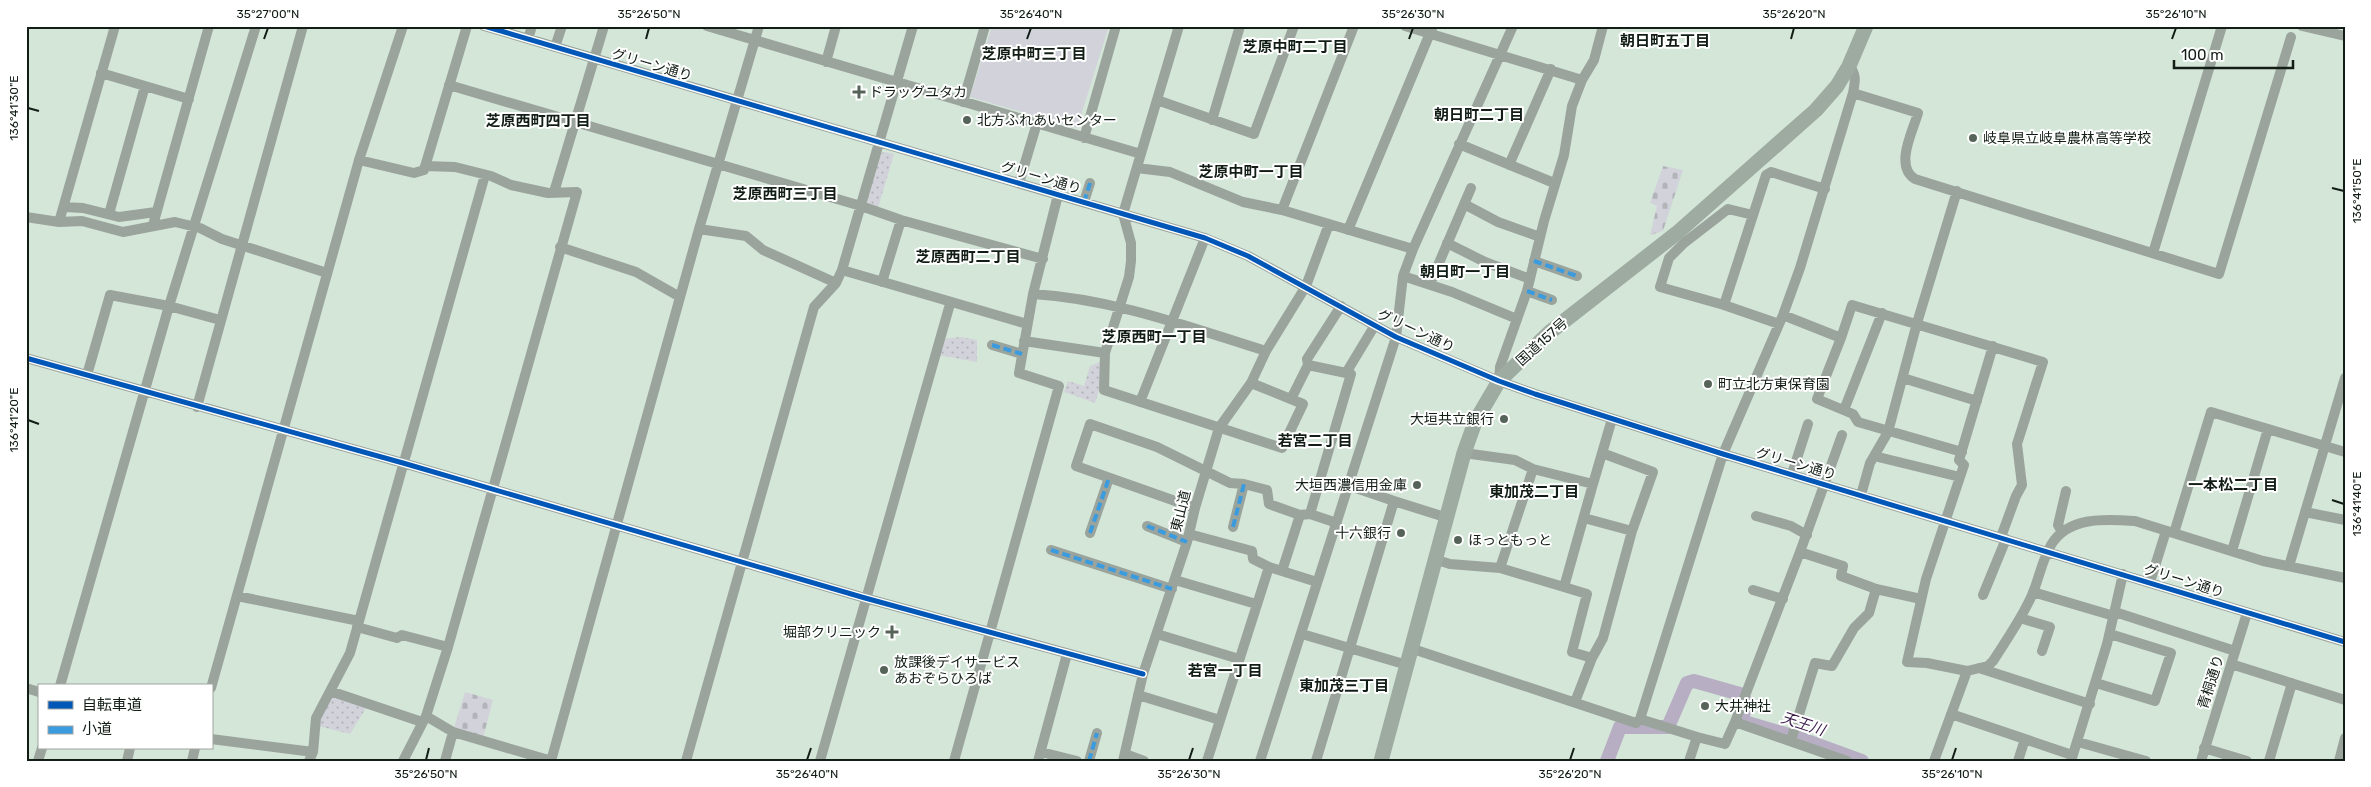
<svg xmlns="http://www.w3.org/2000/svg" width="2371" height="787" font-family="Rubik,'Noto Sans JP',sans-serif">
<defs>
<pattern id="grass-dots" width="8" height="8" patternUnits="userSpaceOnUse" patternTransform="scale(1.25)"><rect width="8" height="8" fill="#d2d2da"/><path d="M2 2h.1M6 6h.1" fill="none" stroke="#b3b4ba" stroke-width="1.8" stroke-linecap="round"/></pattern>
<pattern id="cemetery-stones" width="16" height="16" patternUnits="userSpaceOnUse" patternTransform="scale(1.25)"><rect width="16" height="16" fill="#d2d2da"/><path d="M2 7V4a2 2 0 0 1 4 0v3zM10 15v-3a2 2 0 0 1 4 0v3z" fill="#b3b4ba"/></pattern>
</defs>
<rect width="100%" height="100%" fill="#d4e6d8"/>
<path fill="url(#grass-dots)" d="M 885,152 L 894,154 L 878,208 L 869,205 L 867,201 L 881,153 Z
M 961,337 L 977,340 L 977,362 L 938,355 L 943,339 Z
M 1102,361 L 1100,387 L 1095,403 L 1064,392 L 1068,381 L 1084,386 L 1090,366 Z
M 334,696 L 366,708 L 350,734 L 318,726 L 319,719 L 330,697 Z"/>
<path fill="url(#cemetery-stones)" d="M 1663,166 L 1683,170 L 1663,231 L 1650,235 L 1657,206 L 1650,203 Z
M 465,692 L 493,700 L 483,738 L 454,728 Z"/>
<path fill="#d2d2da" d="M 992,26 L 1109,26 L 1077,128 L 970,97 Z"/>
<g fill="none" stroke-linecap="round" stroke-linejoin="round">
<path stroke="#b7aec4" stroke-width="14" d="M 1607,761 L 1620,727 L 1668,727 L 1687,683 L 1694,681 L 1740,694 L 1747,703 L 1741,721 L 1799,738 L 1862,761"/>
<path stroke="#9aa49c" stroke-width="10" d="M 484,26 L 1205,238 L 1248,256 L 1396,337 L 1499,381 L 1535,394 L 1723,454 L 2345,642
M 707,26 L 1141,154
M 1179,26 L 1123,214 L 1131,243 L 1131,261 L 1129,277 L 1105,353 L 1104,390 L 1282,448 L 1303,404 L 1251,383
M 1405,26 L 1582,80
M 2302,26 L 2345,36
M 528,39 L 532,26
M 555,47 L 562,26
M 826,62 L 836,26
M 101,73 L 189,99
M 449,85 L 861,206 L 901,220 L 1043,259
M 1853,93 L 1918,113 C 1913,131 1894,166 1915,179 L 2219,274 L 2291,37
M 1157,100 L 1254,134 L 1294,26
M 963,102 L 985,26
M 1212,120 L 1240,26
M 1084,138 L 1116,26
M 1459,144 L 1554,183
M 359,160 L 414,173 L 424,170 L 467,26
M 1509,165 L 1551,69
M 1137,168 L 1170,172 L 1243,202 L 1282,210 L 1413,249
M 1019,183 L 1037,123
M 554,192 L 604,26
M 1084,202 L 1090,183
M 1464,204 L 1498,222 L 1540,237
M 64,207 L 83,208 L 119,217 L 156,212
M 1282,210 L 1354,26
M 109,214 L 145,86
M 1753,215 L 1728,209 L 1684,243 L 1669,258 L 1660,287 L 1724,305 L 1779,324
M 26,217 L 59,222 L 82,221 L 123,232 L 175,222 L 200,228 L 222,239 L 327,273
M 59,222 L 115,26
M 153,225 L 209,26
M 699,229 L 746,236 L 763,250 L 836,283
M 1348,230 L 1433,26
M 1447,243 L 1485,262 L 1530,279
M 560,247 L 636,272 L 680,297
M 2153,253 L 2222,26
M 1534,261 L 1577,276
M 842,270 L 1027,324
M 1403,276 L 1452,292 L 1517,319
M 882,282 L 901,220
M 1430,284 L 1471,188
M 1527,291 L 1552,300
M 1033,294 C 1114,299 1189,327 1266,351
M 1724,305 L 1766,175 L 1771,172 L 1825,189
M 1783,315 L 1841,338 L 1852,305 L 2043,362 L 2017,444 L 2022,485 L 2016,496 L 2001,537
M 1841,338 L 1817,399 L 1853,414 L 1858,422 L 1962,452
M 1024,341 L 1105,353
M 992,345 L 1022,354
M 26,358 L 403,463 L 865,598 L 1143,674
M 1346,373 L 1375,325
M 87,375 L 110,295 L 169,306 L 220,320
M 1903,378 L 1977,401
M 1499,381 L 1500,367 L 1527,291 L 1544,221 L 1564,155 L 1572,106 L 1582,80 L 1594,60 L 1603,26
M 1291,399 L 1308,365 L 1307,359 L 1341,306
M 1140,402 L 1205,238
M 197,407 L 303,26
M 1844,410 L 1882,313
M 1874,456 L 1960,477
M 1792,474 L 1808,424
M 1593,484 L 1612,419
M 1350,486 L 1394,501
M 1861,495 L 1870,463 L 1888,432 L 1917,323 L 1957,191
M 1195,508 L 1076,466 L 1090,424 L 1157,447 L 1230,483 L 1244,484 L 1267,490 L 1269,504 L 1300,515 L 1282,571
M 2305,512 L 2345,520
M 1310,514 L 1337,523
M 1300,515 L 1310,514 L 1351,374 L 1308,365
M 1756,516 L 1791,526 L 1807,535
M 1584,518 L 1632,531
M 1147,526 L 1187,542
M 1233,527 L 1244,484
M 2062,532 L 2058,525 L 2066,491
M 1090,533 L 1109,478
M 2174,533 L 2211,412 L 2345,452
M 1189,534 L 1252,551 L 1253,559 L 1269,567
M 1051,550 L 1172,589
M 2232,551 L 2268,429
M 1800,552 L 1843,566 L 1841,576 L 1876,589 L 1921,599
M 1437,560 L 1450,564 L 1500,568 L 1564,587 L 1593,484 L 1533,469 L 1515,460 L 1464,453
M 2289,566 L 2345,378
M 1500,568 L 1533,469
M 1175,580 L 1256,604
M 2150,582 L 2166,531
M 1564,587 L 1587,594 L 1572,652 L 1592,658
M 1753,590 L 1783,599
M 2033,592 L 2114,616
M 1983,595 L 2006,539
M 237,596 L 359,621
M 2115,612 L 2235,651
M 2020,618 L 2050,627 L 2042,651
M 357,627 L 397,638 L 402,635 L 448,647
M 1157,634 L 1239,659
M 1302,634 L 1407,665
M 1410,648 L 1636,723 L 1640,719
M 2231,664 L 2345,700
M 1979,668 L 2090,704
M 1967,671 L 1927,663 L 1907,662 L 1926,579 L 1964,465 L 1959,460 L 1993,346
M 2096,683 L 2155,701 L 2171,653 L 2110,634
M 60,686 L 169,306 L 256,26
M 26,688 L 39,692
M 211,688 L 359,160 L 403,26
M 330,691 L 422,722
M 1138,695 L 1220,720
M 1575,702 L 1592,658 L 1603,638 L 1632,531 L 1653,472 L 1602,453
M 1951,714 L 2072,755
M 426,716 L 453,732 L 552,761
M 1735,722 L 1847,761
M 1697,737 L 1640,719 L 1723,454 L 1783,315 L 1800,268 L 1853,93 C 1855,82 1857,74 1849,66
M 211,739 L 313,752
M 1791,740 L 1815,663 L 1832,666 L 1854,628 L 1869,613 L 1876,589
M 2078,742 L 2146,761
M 2204,748 L 2247,761
M 1041,752 L 1077,761
M 1125,754 L 1144,761
M 38,761 L 42,748
M 127,761 L 130,748
M 192,761 L 195,748
M 309,761 L 313,752 L 316,718 L 350,653 L 485,175
M 403,761 L 426,716 L 448,647 L 577,192 L 548,193 L 511,185 L 491,176 L 455,167 L 425,166
M 445,761 L 453,732
M 551,761 L 699,229 L 759,26
M 686,761 L 814,307 L 836,283 L 842,270 L 913,26
M 820,761 L 950,304
M 954,761 L 1059,386 L 1019,373 L 1033,294 L 1058,195
M 1038,761 L 1067,654
M 1089,761 L 1097,733
M 1123,761 L 1143,674 L 1187,542 L 1195,508 L 1219,428 L 1251,383 L 1266,351 L 1306,286 L 1329,224
M 1207,761 L 1269,567 L 1317,582
M 1260,761 L 1396,337 L 1403,276 L 1413,249 L 1513,26
M 1316,761 L 1394,501 L 1448,518
M 1689,761 L 1697,737 L 1725,744 L 1735,722 L 1800,552 L 1842,435
M 1934,761 L 1967,671 L 1988,666 L 1993,661 C 2007,639 2022,618 2032,595 C 2039,579 2042,560 2051,545 C 2068,516 2106,519 2135,521 L 2263,561 L 2345,578
M 2018,761 L 2025,739
M 2071,761 L 2107,644 L 2123,574
M 2201,761 L 2247,613
M 2269,761 L 2292,683
M 2339,761 L 2345,738"/>
<path stroke="#9eaba1" stroke-width="15" d="M 1381,761 L 1464,453 L 1475,422 L 1499,381 L 1550,332 L 1677,233 L 1816,110 L 1837,86 L 1849,66 L 1866,26"/>
<path stroke="#3a9bdf" stroke-width="4" stroke-dasharray="8 4" stroke-linecap="butt" d="M 1084,202 L 1090,183
M 1534,261 L 1577,276
M 1527,291 L 1552,300
M 992,345 L 1022,354
M 1147,526 L 1187,542
M 1233,527 L 1244,484
M 1090,533 L 1109,478
M 1051,550 L 1172,589
M 1089,761 L 1097,733"/>
<g stroke="#fff" stroke-width="8">
<path id="cycleway" d="M 484,26 L 1205,238 L 1248,256 L 1396,337 L 1499,381 L 1535,394 L 1723,454 L 2345,642
M 26,358 L 403,463 L 865,598 L 1143,674"/>
</g>
<use href="#cycleway" stroke="#0057b8" stroke-width="5"/>
</g>
<path fill="none" stroke="#111d15" stroke-width="2" d="M 264,39 L 268,28M 646,39 L 649,28M 1027,39 L 1031,28M 1409,39 L 1413,28M 1791,39 L 1794,28M 2172,39 L 2176,28M 28,108 L 39,111M 2332,188 L 2344,191M 28,420 L 39,424M 2332,500 L 2344,504M 426,760 L 429,748M 807,760 L 811,748M 1189,760 L 1193,748M 1570,760 L 1574,748M 1952,760 L 1956,748"/>
<g fill="#556359" stroke="#fff" stroke-width="2">
<path d="M856.5 84.5h5v5h5v5h-5v5h-5v-5h-5v-5h5z"/>
<circle cx="967" cy="120" r="5"/>
<circle cx="1973" cy="138" r="5"/>
<circle cx="1708" cy="384" r="5"/>
<circle cx="1504" cy="419" r="5"/>
<circle cx="1417" cy="485" r="5"/>
<circle cx="1401" cy="533" r="5"/>
<circle cx="1458" cy="540" r="5"/>
<path d="M889.5 624.5h5v5h5v5h-5v5h-5v-5h-5v-5h5z"/>
<circle cx="884" cy="670" r="5"/>
<circle cx="1705" cy="706" r="5"/>
</g>
<g text-anchor="middle" dominant-baseline="central" stroke-width="4" stroke-linejoin="round" paint-order="stroke">
<g font-size="14" fill="#111d15" stroke="#fff">
<text transform="translate(652 65) rotate(16)">グリーン通り</text>
<text transform="translate(1041 178) rotate(16)">グリーン通り</text>
<text transform="translate(1416 331) rotate(25)">グリーン通り</text>
<text transform="translate(1542 342) rotate(-42)">国道157号</text>
<text transform="translate(1796 464) rotate(16)">グリーン通り</text>
<text transform="translate(1181 511) rotate(-76)">東山道</text>
<text transform="translate(2184 581) rotate(17)">グリーン通り</text>
<text transform="translate(2211 682) rotate(-72)">青桐通り</text>
</g>
<g font-size="14" fill="#111d15" stroke="#fff" text-anchor="start">
<text x="869" y="92">ドラッグユタカ</text>
<text x="977" y="120">北方ふれあいセンター</text>
<text x="1983" y="138">岐阜県立岐阜農林高等学校</text>
<text x="1718" y="384">町立北方東保育園</text>
<text x="1494" y="419" text-anchor="end">大垣共立銀行</text>
<text x="1407" y="485" text-anchor="end">大垣西濃信用金庫</text>
<text x="1391" y="533" text-anchor="end">十六銀行</text>
<text x="1468" y="540">ほっともっと</text>
<text x="881" y="632" text-anchor="end">堀部クリニック</text>
<text x="894" y="662">放課後デイサービス<tspan x="894" dy="16">あおぞらひろば</tspan></text>
<text x="1715" y="706">大井神社</text>
</g>
<g font-size="15" font-weight="bold" fill="#111d15" stroke="#fff">
<text x="1665" y="41">朝日町五丁目</text>
<text x="1295" y="47">芝原中町二丁目</text>
<text x="1034" y="54">芝原中町三丁目</text>
<text x="1479" y="115">朝日町二丁目</text>
<text x="538" y="121">芝原西町四丁目</text>
<text x="1251" y="172">芝原中町一丁目</text>
<text x="785" y="194">芝原西町三丁目</text>
<text x="968" y="257">芝原西町二丁目</text>
<text x="1465" y="272">朝日町一丁目</text>
<text x="1154" y="337">芝原西町一丁目</text>
<text x="1315" y="441">若宮二丁目</text>
<text x="2233" y="485">一本松二丁目</text>
<text x="1534" y="492">東加茂二丁目</text>
<text x="1225" y="671">若宮一丁目</text>
<text x="1344" y="686">東加茂三丁目</text>
</g>
<g font-size="15" font-style="italic" fill="#3a1c4b" stroke="#fff">
<text transform="translate(1803 724) rotate(18)">天王川</text>
</g>
</g>
<rect width="2371" height="787" fill="none" stroke="#ffffff" stroke-width="55"/>
<rect x="38" y="684" width="175" height="65" fill="#ffffff" stroke="#a0a5a1"/>
<rect x="48" y="701" width="25" height="8" fill="#0057b8" stroke="#a0a5a1"/>
<text x="82" y="710" font-size="15" fill="#111d15">自転車道</text>
<rect x="48" y="726" width="25" height="8" fill="#3a9bdf" stroke="#a0a5a1"/>
<text x="82" y="734" font-size="15" fill="#111d15">小道</text>
<path d="M2174 60v8h119v-8" fill="none" stroke="#111d15" stroke-width="2.5"/>
<text x="2181" y="60" font-size="15" fill="#111d15" stroke="#ffffff" stroke-width="4" paint-order="stroke">100 m</text>
<rect x="28" y="28" width="2316" height="732" fill="none" stroke="#111d15" stroke-width="2"/>
<g font-size="12" text-anchor="middle" fill="#111d15">
<text x="268" y="18">35°27'00"N</text>
<text x="649" y="18">35°26'50"N</text>
<text x="1031" y="18">35°26'40"N</text>
<text x="1413" y="18">35°26'30"N</text>
<text x="1794" y="18">35°26'20"N</text>
<text x="2176" y="18">35°26'10"N</text>
<text transform="translate(14 108) rotate(-90)" y="4">136°41'30"E</text>
<text transform="translate(2357 191) rotate(-90)" y="4">136°41'50"E</text>
<text transform="translate(14 420) rotate(-90)" y="4">136°41'20"E</text>
<text transform="translate(2357 504) rotate(-90)" y="4">136°41'40"E</text>
<text x="426" y="778">35°26'50"N</text>
<text x="807" y="778">35°26'40"N</text>
<text x="1189" y="778">35°26'30"N</text>
<text x="1570" y="778">35°26'20"N</text>
<text x="1952" y="778">35°26'10"N</text>
</g>
</svg>
